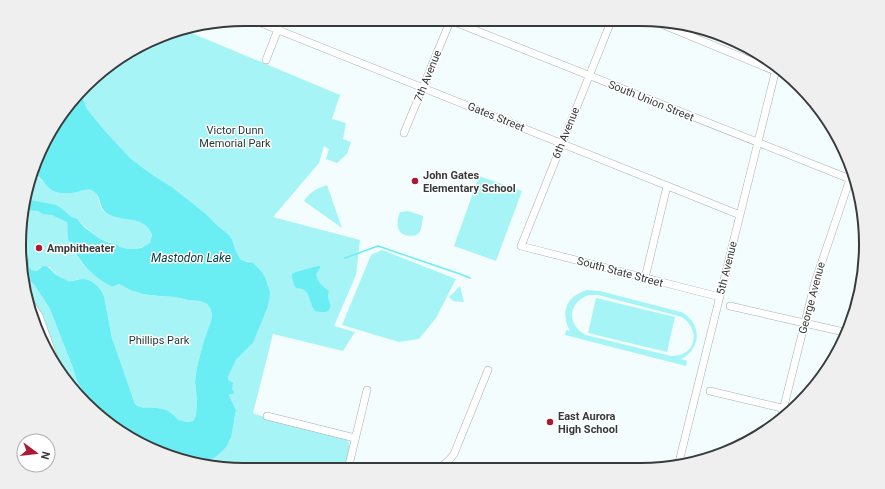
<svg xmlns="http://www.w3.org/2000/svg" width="885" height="489" font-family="Roboto,sans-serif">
<rect width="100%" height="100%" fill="#f3fdfd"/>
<path fill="#a7f4f7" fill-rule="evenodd" d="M 182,29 L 340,95 L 332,119 L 346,123 L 343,139 L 351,142 L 347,154 L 337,163 L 326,159 L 329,149 L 324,146 L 319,163 L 273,217 L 360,240 L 356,275 L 334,326 L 355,332 L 343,351 L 273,334 L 253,413 L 258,415 L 346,439 C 354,446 347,460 345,469 L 230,470 L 193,463 L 202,462 L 214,458 L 219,454 L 229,442 L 234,421 L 236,410 L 229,395 L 233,391 L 232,389 L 232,386 L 228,380 L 228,377 L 236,360 L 253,343 L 255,338 L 267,309 L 268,286 L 266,279 L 262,272 L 248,261 L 244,261 L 240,259 L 235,249 L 232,239 L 228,234 L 218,226 L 206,214 L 172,187 L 154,176 L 131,159 L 105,131 L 87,109 L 81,93 L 107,66 L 172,31 Z
M 33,173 C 37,175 38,177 42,181 C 45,184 58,191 63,193 C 73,196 83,185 93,191 C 100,195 98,204 102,209 C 111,220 125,216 137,220 C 147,224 155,232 150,243 C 142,248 130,252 120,247 C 118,246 117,245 115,244 C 109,241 103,241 98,237 C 88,231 81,221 71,216 L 67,222 C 68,230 69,239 72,247 C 78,262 98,280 112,287 L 119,284 L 125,287 L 130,290 L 143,294 L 159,296 L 175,297 L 188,300 L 200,301 L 207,304 L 210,308 L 212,314 L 211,321 L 204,340 L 197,367 L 195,382 L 197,399 L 196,416 L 193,421 L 187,422 L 177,420 C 164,400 143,414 135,404 L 112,338 L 104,296 C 101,288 92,279 83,279 C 77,279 72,282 67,281 C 60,278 54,273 50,267 L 40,267 L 37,271 L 33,271 L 30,275 L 31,283 L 35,286 L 50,309 L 73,368 L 77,381 L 89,402 L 100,414 L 75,393 L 36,331 L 20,259 L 27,186 Z
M 479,176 L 522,191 L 496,261 L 454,246 Z
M 327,185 L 342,228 L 304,201 C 310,192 317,188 327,185 Z
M 408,211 L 423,216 L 423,218 C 422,222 422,229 419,233 C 414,238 401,236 399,230 C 396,225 398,217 400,212 Z
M 382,250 L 456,279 L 436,318 L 419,339 L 399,342 L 342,325 L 371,255 Z
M 460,286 L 464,302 L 453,301 L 449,297 Z
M 587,290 L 600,291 L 681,312 C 702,322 702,349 681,359 L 687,361 L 686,366 L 565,335 L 566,330 L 570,331 C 560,312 566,296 587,290 ZM 589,295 L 598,295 L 682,317 C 702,331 695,357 671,356 L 586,335 C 566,325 568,302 589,295 Z
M 596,298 L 675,317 L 667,352 L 588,333 Z"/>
<path fill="#6aedf3" d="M 81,93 L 87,109 L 105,131 L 131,159 L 154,176 L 172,187 L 206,214 L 218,226 L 228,234 L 232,239 L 235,249 L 240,259 L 244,261 L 253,263 L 262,272 L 266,279 L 270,293 L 269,300 L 267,309 L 253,343 L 236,360 L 228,377 L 228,380 L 233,383 L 232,389 L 234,392 L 233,394 L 230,394 L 229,395 L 236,410 L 231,437 L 227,446 L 219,454 L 214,458 L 196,463 L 186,462 L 132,440 L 100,414 L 89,402 L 77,381 L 73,368 L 50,309 L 35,286 L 30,281 C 31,276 29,271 23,273 L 20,259 L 20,256 L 23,258 L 29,259 L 29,267 C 31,271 33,271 37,271 C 45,262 48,267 54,273 C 58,276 63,279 68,281 C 73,282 78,279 83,279 C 92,279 101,288 104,296 L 112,338 L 135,404 C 143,413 163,400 178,420 L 187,422 L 193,421 L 196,416 L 197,399 L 195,382 L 197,367 L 204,340 L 211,321 L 212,314 L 210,308 L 207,304 L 200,301 L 188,300 L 175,297 L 159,296 L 143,294 L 130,290 L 125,287 L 119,284 L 112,287 C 96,279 82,265 73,249 C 72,247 72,245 71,243 C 71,243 70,242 69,241 C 67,236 68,228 67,222 L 52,215 L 43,214 L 38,211 L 29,210 L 24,210 L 25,199 L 56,205 L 61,208 L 70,216 L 77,219 L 85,228 L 99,238 L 107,242 L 116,244 L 120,247 L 127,249 L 134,249 L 141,248 L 150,243 L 152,235 C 145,215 125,222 110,215 C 97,209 103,197 93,191 C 86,187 79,192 72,193 C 67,194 61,193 56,192 C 45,188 43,177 33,173 L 57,119 Z
M 318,266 L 320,266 L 320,268 L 316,274 C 317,282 322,286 329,291 C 328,293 328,295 328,298 C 329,301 331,304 330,308 C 328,314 320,312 315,311 C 310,305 310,293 304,290 C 301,288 298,289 295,287 L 292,277 L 292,274 L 296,272 Z"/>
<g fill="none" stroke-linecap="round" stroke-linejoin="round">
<path stroke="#6aedf3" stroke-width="1.5" d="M 345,258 L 378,246 L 460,274 L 470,278"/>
<g stroke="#a7b0b1" stroke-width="8">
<path id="minor" d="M 251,19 L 740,215
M 447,19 L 850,179 L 855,180
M 612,19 L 521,246 L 720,297
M 649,19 L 780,73
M 266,60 L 282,19
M 404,133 L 451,19
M 645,278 L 667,186
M 29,301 L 39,316 L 56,363
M 730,306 L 844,332
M 710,391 L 790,410
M 267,416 L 355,438
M 781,418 L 815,282 L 850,179
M 678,466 L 776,69
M 348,469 L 367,390
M 437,469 C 444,465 449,461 454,454 L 488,370"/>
</g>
<use href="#minor" stroke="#fff" stroke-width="7"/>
</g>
<g fill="#ad1833" stroke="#fff" stroke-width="1.5">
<circle cx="415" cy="181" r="4"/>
<circle cx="39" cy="248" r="4"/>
<circle cx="550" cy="422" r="4"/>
</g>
<g text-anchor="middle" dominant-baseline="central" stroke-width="3" stroke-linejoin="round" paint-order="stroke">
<g font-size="11" fill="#373b3b" stroke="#fff">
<text transform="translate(428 76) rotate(-68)">7th Avenue</text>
<text transform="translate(651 101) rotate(22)">South Union Street</text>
<text transform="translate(496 117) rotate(22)">Gates Street</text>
<text transform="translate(566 133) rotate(-68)">6th Avenue</text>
<text transform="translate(727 268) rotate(-76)">5th Avenue</text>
<text transform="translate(620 272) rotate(15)">South State Street</text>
<text transform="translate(812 298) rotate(-75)">George Avenue</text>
</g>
<g font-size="11" fill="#1e3536" stroke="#fff">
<text x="235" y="130">Victor Dunn<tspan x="235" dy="13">Memorial Park</tspan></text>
<text x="159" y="340">Phillips Park</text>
</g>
<g font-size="11" font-weight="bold" fill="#373b3b" stroke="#fff" text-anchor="start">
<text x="423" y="175">John Gates<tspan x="423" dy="13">Elementary School</tspan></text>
<text x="47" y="248">Amphitheater</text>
<text x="558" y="416">East Aurora<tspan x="558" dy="13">High School</tspan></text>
</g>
<g font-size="12" font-style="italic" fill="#004043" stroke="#fff">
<text x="191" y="258">Mastodon Lake</text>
</g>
</g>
<path d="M0 0H885V489H0ZM244 26H641A218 218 0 0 1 859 244V245A218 218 0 0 1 641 463H244A218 218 0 0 1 26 245V244A218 218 0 0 1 244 26Z" fill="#efefef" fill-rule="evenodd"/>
<path fill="none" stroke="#373b3b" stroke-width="2" d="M244 26H641A218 218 0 0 1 859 244V245A218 218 0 0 1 641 463H244A218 218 0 0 1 26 245V244A218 218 0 0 1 244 26Z"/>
<g transform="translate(36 453) rotate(105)"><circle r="19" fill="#ffffff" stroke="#afb1b1"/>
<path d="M0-3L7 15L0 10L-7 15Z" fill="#ad1833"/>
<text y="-6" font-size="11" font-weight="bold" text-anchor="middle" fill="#373b3b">N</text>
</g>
</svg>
